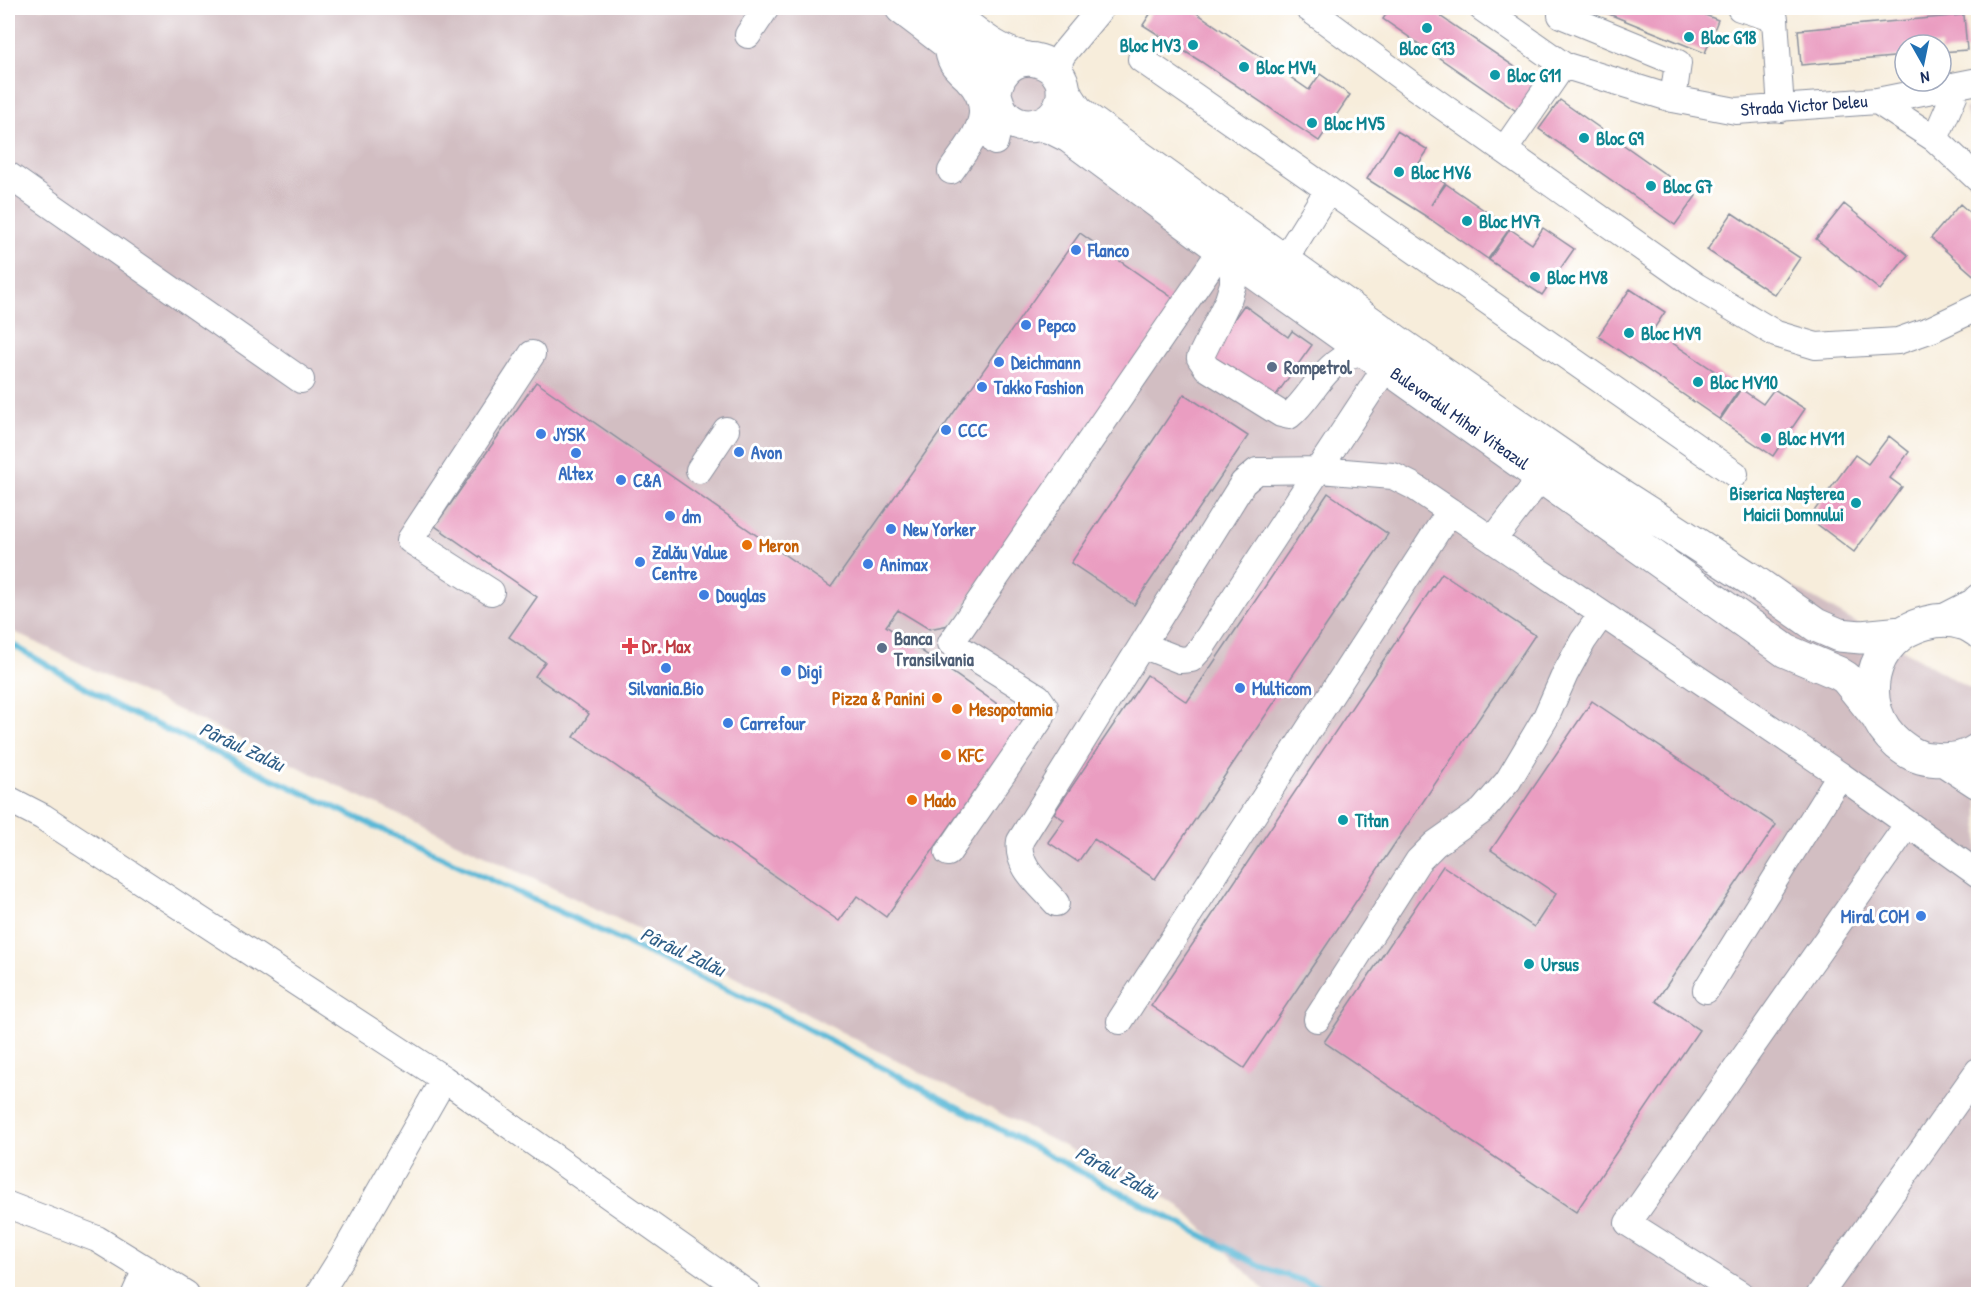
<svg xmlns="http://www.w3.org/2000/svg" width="1986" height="1302" font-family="'Patrick Hand',sans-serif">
<rect width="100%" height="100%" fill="#fff"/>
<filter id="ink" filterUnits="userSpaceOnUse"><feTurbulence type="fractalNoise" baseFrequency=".0167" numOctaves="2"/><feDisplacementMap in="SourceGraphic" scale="12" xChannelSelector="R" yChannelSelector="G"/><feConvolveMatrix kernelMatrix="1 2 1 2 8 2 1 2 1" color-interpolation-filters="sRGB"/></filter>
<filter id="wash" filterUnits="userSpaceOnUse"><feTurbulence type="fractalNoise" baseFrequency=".008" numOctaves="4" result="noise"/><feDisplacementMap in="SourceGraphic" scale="24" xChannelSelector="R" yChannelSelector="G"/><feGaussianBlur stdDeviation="1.35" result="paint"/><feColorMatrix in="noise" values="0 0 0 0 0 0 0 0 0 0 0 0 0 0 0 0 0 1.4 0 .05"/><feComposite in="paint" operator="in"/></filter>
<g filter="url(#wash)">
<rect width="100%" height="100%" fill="#f7eddb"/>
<path fill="#d2bec2" d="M 8,8 L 972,8 L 977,32 L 1560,452 L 1978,693 L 1978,1294 L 1268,1294 L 1179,1205 L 664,941 L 8,629 Z
M 1978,104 L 1978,124 L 1971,127 L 1965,109 Z"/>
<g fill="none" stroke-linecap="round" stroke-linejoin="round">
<path stroke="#58b8d7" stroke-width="6" d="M 8,642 L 120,708 L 776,1012 L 1264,1268 L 1342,1294"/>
</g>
<g id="blocks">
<path fill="#ea9dc1" d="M 1154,8 L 1196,8 L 1194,11 L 1309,90 L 1320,74 L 1350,95 L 1319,141 L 1200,61 L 1143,25 Z
M 1390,8 L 1428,8 L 1540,84 L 1519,113 L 1383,19 Z
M 1594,8 L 1687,8 L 1718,20 L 1705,53 Z
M 1964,15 L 1967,50 L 1941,52 L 1941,45 L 1905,45 L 1905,56 L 1801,65 L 1798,30 Z
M 1560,100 L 1696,196 L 1675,225 L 1539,129 Z
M 1397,131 L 1428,150 L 1417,166 L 1445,183 L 1431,205 L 1446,184 L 1510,228 L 1488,259 L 1424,215 L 1367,179 Z
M 1844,204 L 1908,255 L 1880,290 L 1816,239 Z
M 1960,204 L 1978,220 L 1978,279 L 1931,238 Z
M 1732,213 L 1800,258 L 1775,295 L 1707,250 Z
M 1543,228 L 1574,249 L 1542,295 L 1489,260 L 1510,229 L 1532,244 Z
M 1080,233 L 1177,301 L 949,625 L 929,629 L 898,610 L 886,626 L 1023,722 L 886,917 L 857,896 L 839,921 L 574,737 L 589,714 L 535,676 L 545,662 L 509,637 L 537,597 L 435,526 L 536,382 L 831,587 Z
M 1630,289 L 1665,312 L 1653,330 L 1740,388 L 1719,419 L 1598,336 Z
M 1244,305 L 1288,337 L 1292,331 L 1312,345 L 1274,398 L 1235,370 L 1231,376 L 1206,358 Z
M 1978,382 L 1978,394 L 1972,388 Z
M 1741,389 L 1763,404 L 1774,389 L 1805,409 L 1773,456 L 1720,420 Z
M 1184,394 L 1248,436 L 1134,605 L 1071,563 Z
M 1889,436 L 1909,452 L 1890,478 L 1902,487 L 1854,552 L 1809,518 L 1855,455 L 1868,464 Z
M 1328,493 L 1388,534 L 1155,879 L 1094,839 L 1078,862 L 1048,842 L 1064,820 L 1054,813 L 1147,675 L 1187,702 Z
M 1442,573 L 1535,635 L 1244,1068 L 1151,1006 Z
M 1592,701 L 1776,825 L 1656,1001 L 1699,1030 L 1576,1212 L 1324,1042 L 1443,866 L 1534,927 L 1556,894 L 1491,850 Z"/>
</g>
</g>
<g filter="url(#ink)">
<use href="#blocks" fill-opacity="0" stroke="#898e9c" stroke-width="1.5"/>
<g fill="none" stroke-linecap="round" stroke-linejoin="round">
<g stroke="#898e9c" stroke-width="28">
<path id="minor" d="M 1308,8 L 1408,82 L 1696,286 L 1776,334 L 1816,346 L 1898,341 L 1932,329 L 1978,307
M 1482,8 L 1563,65 L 1673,99 L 1736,111 L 1877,101 L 1978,81
M 1740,8 L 1775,19 L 1781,109
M 1561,15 L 1678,63 L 1673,99
M 748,35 L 766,8
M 947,43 C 949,63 953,66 967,79 C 1000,112 972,140 951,171
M 1141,59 L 1735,474
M 1059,76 L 1060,60 L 1063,54 L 1101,8
M 1877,101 L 1935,139 L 1978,179
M 1935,139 L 1958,86
M 995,142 L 999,125 L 999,107
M 1505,149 L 1563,65
M 8,175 L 301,380
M 1233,256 L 1233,284 L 1228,300 L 1200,358 L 1207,368 L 1281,414 L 1289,416 C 1310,399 1320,371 1344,358 C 1351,355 1359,354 1367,352
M 1285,259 L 1328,190
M 699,470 L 726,430
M 1493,540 L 1552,463
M 491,592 L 410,540 L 532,354
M 1938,620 L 1973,602 L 1978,597
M 1142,645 L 1180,660 L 1191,659 L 1201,648 L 1396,352
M 8,799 L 43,817 L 444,1079 L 748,1294
M 948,853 L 1041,718 L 1045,707 L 1038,697 L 951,643 L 1222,249
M 1056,903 C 1040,884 1016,867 1020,841 L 1243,483 L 1257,471 L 1320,470 L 1393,476 L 1413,486 L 1840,775 L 1978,874
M 1706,990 L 1840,775
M 1317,1019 L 1418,861 L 1435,844 L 1482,811 L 1508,781 L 1546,717 L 1565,674 L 1583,641 L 1602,614
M 1120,1021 L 1450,511
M 8,1205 L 97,1239 L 186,1294
M 135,1294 L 146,1269
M 319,1294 L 344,1254 L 444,1079
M 1740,1294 L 1628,1223 L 1908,824
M 1820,1294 L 1978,1071"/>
</g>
<g stroke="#898e9c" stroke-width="35">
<path id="major" d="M 902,8 C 921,22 940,37 960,52 C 968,59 978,65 985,72 C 997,85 993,105 1006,117 C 1015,125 1028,128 1040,124 C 1049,121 1056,115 1060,106 C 1080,62 1006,35 995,91
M 943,8 C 971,29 992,52 1027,59
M 1063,90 L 1076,110 L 1086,119 L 1401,345 L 1589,475 L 1752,580 L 1816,625 L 1839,635 L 1861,637 L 1902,633
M 1040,124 L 1053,128 L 1069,136 L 1222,249 L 1786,651 L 1838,673 L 1846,678 L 1876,715
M 1978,631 C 1973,628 1968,624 1962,623 C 1950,619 1937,620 1926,623 C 1869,637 1854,707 1898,744 C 1908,752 1917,758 1930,759 C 1947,761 1964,760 1978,750
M 1946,761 L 1978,782"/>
</g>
<use href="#minor" stroke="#fff" stroke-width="26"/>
<use href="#major" stroke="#fff" stroke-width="33"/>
</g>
</g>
<g fill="#0f9aa8" stroke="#fff" stroke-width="2">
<circle cx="1427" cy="28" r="6"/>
<circle cx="1689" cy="37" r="6"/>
<circle cx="1193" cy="45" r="6"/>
<circle cx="1244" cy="67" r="6"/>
<circle cx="1495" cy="75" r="6"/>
<circle cx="1312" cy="123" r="6"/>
<circle cx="1584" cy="138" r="6"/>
<circle cx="1399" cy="172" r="6"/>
<circle cx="1651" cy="186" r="6"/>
<circle cx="1467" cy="221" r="6"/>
<circle cx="1535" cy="277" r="6"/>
<circle cx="1629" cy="333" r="6"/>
<circle cx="1698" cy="382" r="6"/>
<circle cx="1766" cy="438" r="6"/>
<circle cx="1856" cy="503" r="6"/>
<circle cx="1343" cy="820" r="6"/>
<circle cx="1529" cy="964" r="6"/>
</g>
<g fill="#3f7fe0" stroke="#fff" stroke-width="2">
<circle cx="1076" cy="250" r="6"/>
<circle cx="1026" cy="325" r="6"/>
<circle cx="999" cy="362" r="6"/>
<circle cx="982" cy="387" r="6"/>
<circle cx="946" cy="430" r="6"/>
<circle cx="541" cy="434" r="6"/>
<circle cx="739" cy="452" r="6"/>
<circle cx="576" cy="453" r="6"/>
<circle cx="621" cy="480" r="6"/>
<circle cx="670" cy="516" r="6"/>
<circle cx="891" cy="529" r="6"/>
<circle cx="640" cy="562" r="6"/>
<circle cx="868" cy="564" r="6"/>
<circle cx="704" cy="595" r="6"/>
<circle cx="666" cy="668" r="6"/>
<circle cx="786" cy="671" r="6"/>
<circle cx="1240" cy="688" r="6"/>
<circle cx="728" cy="723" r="6"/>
<circle cx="1921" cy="916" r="6"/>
</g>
<g fill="#5c6f8a" stroke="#fff" stroke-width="2">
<circle cx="1272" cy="367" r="6"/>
<circle cx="882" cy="648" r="6"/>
</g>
<g fill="#e8710a" stroke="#fff" stroke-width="2">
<circle cx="747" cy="545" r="6"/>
<circle cx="937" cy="698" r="6"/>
<circle cx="957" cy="709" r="6"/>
<circle cx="946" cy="755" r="6"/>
<circle cx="912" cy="800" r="6"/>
</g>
<path fill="#e0444e" stroke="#fff" stroke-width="2" d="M627 637h6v6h6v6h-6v6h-6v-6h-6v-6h6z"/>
<g text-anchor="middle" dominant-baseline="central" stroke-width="6" stroke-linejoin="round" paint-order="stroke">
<g font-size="18" font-weight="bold" fill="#0d838f" stroke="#fff" text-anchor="start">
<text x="1701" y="37">Bloc G18</text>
<text x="1181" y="45" text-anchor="end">Bloc MV3</text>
<text x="1427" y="48" text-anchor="middle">Bloc G13</text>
<text x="1256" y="67">Bloc MV4</text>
<text x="1507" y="75">Bloc G11</text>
<text x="1324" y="123">Bloc MV5</text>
<text x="1596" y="138">Bloc G9</text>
<text x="1411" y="172">Bloc MV6</text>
<text x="1663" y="186">Bloc G7</text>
<text x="1479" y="221">Bloc MV7</text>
<text x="1547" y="277">Bloc MV8</text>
<text x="1641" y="333">Bloc MV9</text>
<text x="1710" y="382">Bloc MV10</text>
<text x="1778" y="438">Bloc MV11</text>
<text x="1844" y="493" text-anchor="end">Biserica Nașterea<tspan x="1844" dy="21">Maicii Domnului</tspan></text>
<text x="1355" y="820">Titan</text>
<text x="1541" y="964">Ursus</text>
</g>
<g font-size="18" fill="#1b2f5e" stroke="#fff">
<text transform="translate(1804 105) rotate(-4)">Strada Victor Deleu</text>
<text transform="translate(1460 418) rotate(35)">Bulevardul Mihai Viteazul</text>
</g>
<g font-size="18" font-weight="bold" fill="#366cbe" stroke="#fff" text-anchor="start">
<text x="1088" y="250">Flanco</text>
<text x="1038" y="325">Pepco</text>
<text x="1011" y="362">Deichmann</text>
<text x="994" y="387">Takko Fashion</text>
<text x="958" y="430">CCC</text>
<text x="553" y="434">JYSK</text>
<text x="751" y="452">Avon</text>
<text x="576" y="473" text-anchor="middle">Altex</text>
<text x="633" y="480">C&amp;A</text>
<text x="682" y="516">dm</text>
<text x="903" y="529">New Yorker</text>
<text x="652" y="552">Zalău Value<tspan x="652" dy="21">Centre</tspan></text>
<text x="880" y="564">Animax</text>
<text x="716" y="595">Douglas</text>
<text x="798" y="671">Digi</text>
<text x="666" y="688" text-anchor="middle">Silvania.Bio</text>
<text x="1252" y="688">Multicom</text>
<text x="740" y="723">Carrefour</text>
<text x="1909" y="916" text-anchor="end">Miral COM</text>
</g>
<g font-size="18" font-weight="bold" fill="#4e5e75" stroke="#fff" text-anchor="start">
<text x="1284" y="367">Rompetrol</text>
<text x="894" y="638">Banca<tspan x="894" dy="21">Transilvania</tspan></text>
</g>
<g font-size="18" font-weight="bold" fill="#c56008" stroke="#fff" text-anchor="start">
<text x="759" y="545">Meron</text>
<text x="925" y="698" text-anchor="end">Pizza &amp; Panini</text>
<text x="969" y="709">Mesopotamia</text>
<text x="958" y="755">KFC</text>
<text x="924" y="800">Mado</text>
</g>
<g font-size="18" font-weight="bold" fill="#be3a42" stroke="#fff" text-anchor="start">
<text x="642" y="646">Dr. Max</text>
</g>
<g font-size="20" font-style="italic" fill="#305f88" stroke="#fff">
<text transform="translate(242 746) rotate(25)">Pârâul Zalău</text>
<text transform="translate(683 951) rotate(25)">Pârâul Zalău</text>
<text transform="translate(1117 1172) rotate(28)">Pârâul Zalău</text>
</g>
</g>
<rect width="1986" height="1302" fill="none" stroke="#fff" stroke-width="30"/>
<g transform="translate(1923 63) rotate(171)"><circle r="28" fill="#ffffff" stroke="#a4acbf" stroke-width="1.5"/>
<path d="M0-4.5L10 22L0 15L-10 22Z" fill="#1f6fb2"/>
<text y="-9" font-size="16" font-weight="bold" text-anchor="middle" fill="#1b2f5e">N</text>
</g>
</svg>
